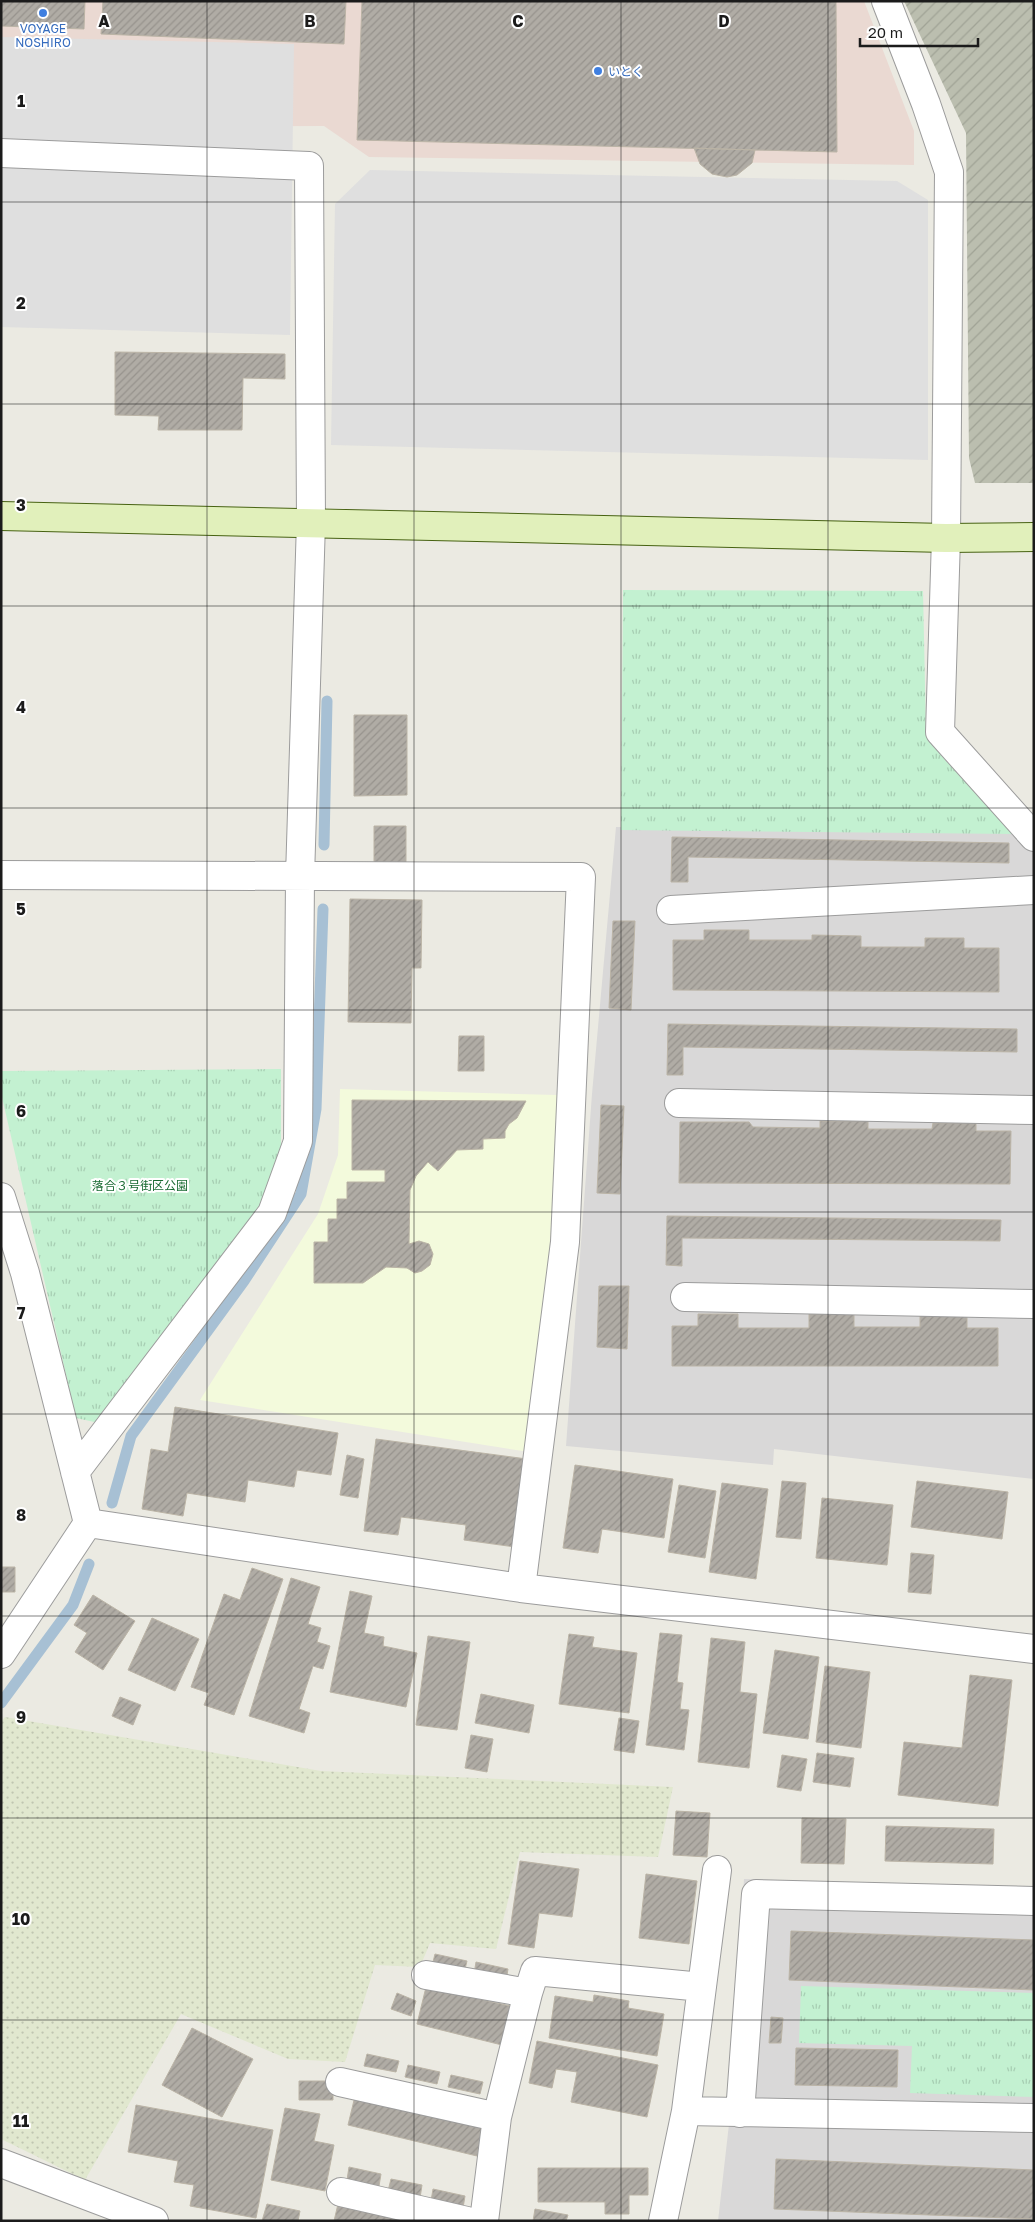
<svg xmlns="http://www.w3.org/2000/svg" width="1035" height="2222" font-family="'Golos Text','Noto Sans JP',sans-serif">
<defs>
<pattern id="construction-furrows" width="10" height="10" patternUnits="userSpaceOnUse" patternTransform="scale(1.25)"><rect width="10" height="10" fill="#bbbeaf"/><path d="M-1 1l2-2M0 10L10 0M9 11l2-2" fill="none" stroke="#a0a396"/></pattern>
<pattern id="farmland-dots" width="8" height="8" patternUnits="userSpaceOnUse" patternTransform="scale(1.25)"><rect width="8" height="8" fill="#e1e8cf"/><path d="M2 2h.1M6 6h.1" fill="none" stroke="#c0c6b1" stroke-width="1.8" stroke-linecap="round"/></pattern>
<pattern id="park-tufts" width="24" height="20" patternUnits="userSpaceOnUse" patternTransform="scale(1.25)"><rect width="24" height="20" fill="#c3f1d1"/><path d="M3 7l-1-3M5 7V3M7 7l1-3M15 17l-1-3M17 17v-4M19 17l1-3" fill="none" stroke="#a7ceb3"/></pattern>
<pattern id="building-hatch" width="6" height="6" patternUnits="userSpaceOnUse" patternTransform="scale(1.25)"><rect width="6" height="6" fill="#b0aca5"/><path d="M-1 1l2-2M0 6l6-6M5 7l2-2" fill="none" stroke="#97938d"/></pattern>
</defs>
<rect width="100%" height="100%" fill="#ebeae2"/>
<path fill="#d9d8d8" d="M 616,827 L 1034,833 L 1034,1479 L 774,1449 L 773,1465 L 566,1446 L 592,1094 Z
M 744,1879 L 1034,1888 L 1034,2221 L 718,2221 L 729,2124 Z"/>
<path fill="#ead9d2" d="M 1,1 L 864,1 L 914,131 L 914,165 L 369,157 L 324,126 L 1,127 Z"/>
<path fill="#f3fadc" d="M 340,1089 L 557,1095 L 553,1245 L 529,1452 L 200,1400 L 318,1214 L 338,1155 Z"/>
<path fill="url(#construction-furrows)" d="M 904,1 L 1034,1 L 1034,483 L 975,483 L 969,458 L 966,133 Z"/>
<path fill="url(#farmland-dots)" d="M 5,1717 L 321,1771 L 673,1787 L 658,1857 L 520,1852 L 496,1949 L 430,1943 L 420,1967 L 375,1965 L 345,2062 L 288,2059 L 181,2014 L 85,2180 L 1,2139 L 1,1722 Z"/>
<path fill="url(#park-tufts)" d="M 623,590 L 923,591 L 926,732 L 945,760 L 1016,834 L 621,830 Z
M 281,1069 L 281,1153 L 251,1231 L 99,1423 L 76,1418 L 1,1093 L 1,1071 Z
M 801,1986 L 1034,1993 L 1034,2097 L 910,2093 L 912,2046 L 799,2043 Z"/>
<path fill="#dfdfdf" d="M 1,37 L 294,44 L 290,335 L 1,327 Z
M 370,170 L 897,181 L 928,200 L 928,460 L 331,445 L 335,204 Z"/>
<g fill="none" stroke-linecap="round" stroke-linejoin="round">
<path stroke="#a7c0d4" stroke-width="11" d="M 324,845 L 327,701
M 112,1503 L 131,1436 L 244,1281 L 301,1194 L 316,1109 L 323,909
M 1,1703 L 73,1605 L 89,1564"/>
</g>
<path fill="url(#building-hatch)" stroke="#bbb4a6" d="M 1,1 L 85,1 L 84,29 L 1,26 Z
M 103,1 L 346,1 L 344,44 L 101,34 Z
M 362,1 L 836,1 L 837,152 L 357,140 Z
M 694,148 L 755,150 L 752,163 L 737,175 L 727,177 L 712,174 L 700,164 Z
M 115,352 L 285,354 L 285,379 L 243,378 L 242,430 L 158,430 L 159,416 L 115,415 Z
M 354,715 L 407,715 L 407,795 L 354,796 Z
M 374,826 L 406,826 L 406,864 L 374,864 Z
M 672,837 L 1009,843 L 1009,863 L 688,857 L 688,882 L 671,882 Z
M 350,899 L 422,900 L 421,968 L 412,968 L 411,1023 L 348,1022 Z
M 613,921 L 635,921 L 631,1010 L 609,1008 Z
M 704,930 L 749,930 L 749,940 L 812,940 L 812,935 L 861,936 L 861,947 L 925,947 L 925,938 L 964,938 L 964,948 L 999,948 L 999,992 L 673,990 L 673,940 L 704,940 Z
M 668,1024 L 1017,1029 L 1017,1052 L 683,1047 L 683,1075 L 667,1075 Z
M 459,1036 L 484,1036 L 484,1071 L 458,1071 Z
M 352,1100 L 526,1101 L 517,1118 L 509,1124 L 505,1131 L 505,1138 L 483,1139 L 483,1149 L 457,1150 L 438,1171 L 428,1162 L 416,1176 L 410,1190 L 409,1244 L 419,1241 L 429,1244 L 433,1254 L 430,1265 L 422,1271 L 415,1273 L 407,1268 L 386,1267 L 363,1283 L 314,1283 L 314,1242 L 328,1242 L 328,1219 L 337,1219 L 337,1199 L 347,1199 L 347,1182 L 385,1182 L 385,1170 L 352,1170 Z
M 601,1105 L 624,1106 L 620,1194 L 597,1193 Z
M 820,1121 L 868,1121 L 868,1129 L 932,1129 L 933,1123 L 976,1123 L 976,1131 L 1011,1131 L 1010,1184 L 679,1183 L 680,1122 L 749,1122 L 753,1127 L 820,1128 Z
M 667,1216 L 1001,1220 L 1000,1241 L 682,1238 L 682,1266 L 666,1265 Z
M 599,1286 L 629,1286 L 627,1349 L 597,1347 Z
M 698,1314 L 738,1314 L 738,1328 L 809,1328 L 809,1314 L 854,1314 L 854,1327 L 920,1327 L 920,1315 L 967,1316 L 967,1328 L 998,1328 L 998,1366 L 672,1366 L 672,1326 L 698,1326 Z
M 175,1407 L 338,1433 L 331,1475 L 297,1470 L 294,1487 L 248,1480 L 245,1502 L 187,1493 L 183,1516 L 142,1509 L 151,1449 L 168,1452 Z
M 376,1439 L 527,1459 L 515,1547 L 464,1540 L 466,1525 L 401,1517 L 398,1535 L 364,1531 Z
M 347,1455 L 364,1459 L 358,1498 L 340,1495 Z
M 575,1465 L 673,1479 L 664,1538 L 602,1529 L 598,1553 L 563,1548 Z
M 782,1481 L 806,1483 L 801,1539 L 776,1537 Z
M 917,1481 L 1008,1492 L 1002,1539 L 911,1527 Z
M 722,1483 L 768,1489 L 756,1579 L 709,1572 Z
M 679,1485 L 716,1491 L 705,1558 L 668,1552 Z
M 822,1498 L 893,1505 L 887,1565 L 816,1558 Z
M 911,1553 L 934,1555 L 931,1594 L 908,1592 Z
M 1,1567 L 15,1567 L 15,1592 L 1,1592 Z
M 252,1568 L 283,1579 L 234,1715 L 204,1705 L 209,1693 L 191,1687 L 224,1594 L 240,1600 Z
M 291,1578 L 320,1587 L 308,1624 L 321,1628 L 317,1642 L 330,1646 L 323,1669 L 313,1666 L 299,1709 L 310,1713 L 304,1733 L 249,1716 Z
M 350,1591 L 372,1596 L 364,1633 L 384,1637 L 383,1646 L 417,1653 L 406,1707 L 330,1692 Z
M 93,1595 L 135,1621 L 103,1670 L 75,1652 L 87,1633 L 74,1625 Z
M 152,1618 L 199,1639 L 175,1691 L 128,1670 Z
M 660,1633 L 682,1635 L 677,1682 L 683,1683 L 680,1709 L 689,1710 L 684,1750 L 646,1745 Z
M 569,1634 L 594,1637 L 592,1647 L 637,1653 L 629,1713 L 559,1704 Z
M 428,1636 L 470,1642 L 457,1730 L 416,1725 Z
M 711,1638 L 745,1642 L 740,1692 L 757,1694 L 749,1768 L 698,1762 Z
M 775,1650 L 819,1657 L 808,1739 L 763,1733 Z
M 825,1666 L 870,1672 L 861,1748 L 816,1742 Z
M 970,1675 L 1012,1680 L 998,1806 L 898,1795 L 904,1742 L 962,1748 Z
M 481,1694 L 534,1705 L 529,1733 L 475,1723 Z
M 120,1697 L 141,1705 L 133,1725 L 112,1716 Z
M 619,1718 L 639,1721 L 634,1753 L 614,1750 Z
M 471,1735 L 493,1739 L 487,1772 L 465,1768 Z
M 817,1753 L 854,1758 L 850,1787 L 813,1782 Z
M 782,1755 L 807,1759 L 801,1791 L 777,1787 Z
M 676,1811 L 710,1813 L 707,1857 L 673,1855 Z
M 802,1818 L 846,1819 L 844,1864 L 801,1863 Z
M 886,1826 L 994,1829 L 993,1864 L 885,1861 Z
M 520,1861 L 579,1869 L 572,1917 L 539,1913 L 534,1948 L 508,1944 Z
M 646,1874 L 697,1881 L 689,1944 L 639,1938 Z
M 791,1931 L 1034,1940 L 1034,1990 L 789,1980 Z
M 435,1954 L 467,1961 L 464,1973 L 432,1966 Z
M 476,1962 L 508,1969 L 506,1981 L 474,1974 Z
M 426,1987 L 515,2007 L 506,2046 L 417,2024 Z
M 397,1993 L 416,2001 L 411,2016 L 391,2009 Z
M 594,1995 L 629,2001 L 628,2008 L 664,2014 L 657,2056 L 549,2038 L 555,1996 L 593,2002 Z
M 771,2017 L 783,2018 L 781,2043 L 769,2043 Z
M 192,2028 L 253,2059 L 222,2117 L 162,2085 Z
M 537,2041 L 658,2065 L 647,2117 L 571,2102 L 577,2072 L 556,2069 L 552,2088 L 529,2083 Z
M 796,2048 L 898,2050 L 897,2087 L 795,2085 Z
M 367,2054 L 399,2061 L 396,2072 L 364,2066 Z
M 408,2065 L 440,2072 L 437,2084 L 405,2077 Z
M 451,2075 L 483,2082 L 480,2094 L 448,2087 Z
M 299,2081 L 333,2081 L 333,2100 L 299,2100 Z
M 356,2092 L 485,2122 L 477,2156 L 348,2125 Z
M 136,2105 L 273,2130 L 256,2218 L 190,2206 L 194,2185 L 174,2182 L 178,2161 L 128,2152 Z
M 285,2108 L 320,2114 L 314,2141 L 334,2145 L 325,2191 L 271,2180 Z
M 776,2159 L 1034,2170 L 1034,2219 L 774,2209 Z
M 349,2167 L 381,2174 L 379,2186 L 347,2180 Z
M 538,2168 L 648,2168 L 648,2195 L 629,2195 L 629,2214 L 605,2214 L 605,2202 L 538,2202 Z
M 391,2179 L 422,2185 L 420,2198 L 388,2191 Z
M 433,2189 L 465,2196 L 463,2208 L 431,2201 Z
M 267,2204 L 300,2211 L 298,2221 L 262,2221 Z
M 338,2204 L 407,2221 L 334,2221 Z
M 535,2209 L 568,2215 L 566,2221 L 533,2221 Z"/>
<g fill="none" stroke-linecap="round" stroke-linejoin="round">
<g stroke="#9c9c9c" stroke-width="30">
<path id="street" d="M 886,1 L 926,104 L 949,172 L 946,538 L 940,732 L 1034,837
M 1,153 L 309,166 L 311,522 L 300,877 L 298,1141 L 272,1213 L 75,1472
M 1,875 L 581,877 L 565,1242 L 521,1588
M 671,910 L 1034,890
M 679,1103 L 1034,1110
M 1,1197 L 25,1273 L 88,1523 L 521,1588 L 1034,1649
M 685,1297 L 1034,1304
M 1,1654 L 88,1523
M 426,1975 L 528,1993 L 497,2117 L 484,2221
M 528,1993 L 535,1971 L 702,1987
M 340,2082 L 497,2117
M 686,2111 L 1034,2118
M 740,2113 L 756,1894 L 1034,1901
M 1,2163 L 154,2221
M 341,2192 L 467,2221
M 663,2221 L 686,2111 L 717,1870"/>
</g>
<g stroke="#476212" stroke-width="30">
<path id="secondary" d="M 1,516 L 946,538 L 1034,537"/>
</g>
<use href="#street" stroke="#fff" stroke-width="28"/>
<use href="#secondary" stroke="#e1f0bb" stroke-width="28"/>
</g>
<path fill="none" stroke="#1b1b1b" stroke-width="1" stroke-opacity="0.55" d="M 207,1 L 207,2221M 414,1 L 414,2221M 621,1 L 621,2221M 828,1 L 828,2221M 1,202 L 1034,202M 1,404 L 1034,404M 1,606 L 1034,606M 1,808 L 1034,808M 1,1010 L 1034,1010M 1,1212 L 1034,1212M 1,1414 L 1034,1414M 1,1616 L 1034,1616M 1,1818 L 1034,1818M 1,2020 L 1034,2020"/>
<g fill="#3f7fe0" stroke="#fff" stroke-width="2">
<circle cx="43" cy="13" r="5"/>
<circle cx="598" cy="71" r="5"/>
</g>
<g text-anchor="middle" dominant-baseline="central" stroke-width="4" stroke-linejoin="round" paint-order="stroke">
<g font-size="12" fill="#366cbe" stroke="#fff">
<text x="43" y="28">VOYAGE<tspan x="43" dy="14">NOSHIRO</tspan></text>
<text x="608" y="71" text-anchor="start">いとく</text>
</g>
<g font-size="12" fill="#186a31" stroke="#fff">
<text x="140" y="1185">落合３号街区公園</text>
</g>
</g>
<g font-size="16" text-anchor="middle" font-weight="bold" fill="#1b1b1b" stroke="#fff" stroke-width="4" stroke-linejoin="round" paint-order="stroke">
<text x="104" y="27">A</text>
<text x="310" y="27">B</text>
<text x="518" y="27">C</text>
<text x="724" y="27">D</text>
<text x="21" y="107">1</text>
<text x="21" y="309">2</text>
<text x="21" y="511">3</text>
<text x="21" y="713">4</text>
<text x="21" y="915">5</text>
<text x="21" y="1117">6</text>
<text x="21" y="1319">7</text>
<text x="21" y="1521">8</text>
<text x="21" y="1723">9</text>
<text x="21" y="1925">10</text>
<text x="21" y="2127">11</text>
</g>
<rect width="1035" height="2222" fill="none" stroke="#1b1b1b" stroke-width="5"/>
<path d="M860 38v8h118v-8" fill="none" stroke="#1b1b1b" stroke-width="2.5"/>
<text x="868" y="38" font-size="15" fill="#1b1b1b" stroke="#ffffff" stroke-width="4" paint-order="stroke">20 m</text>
</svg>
